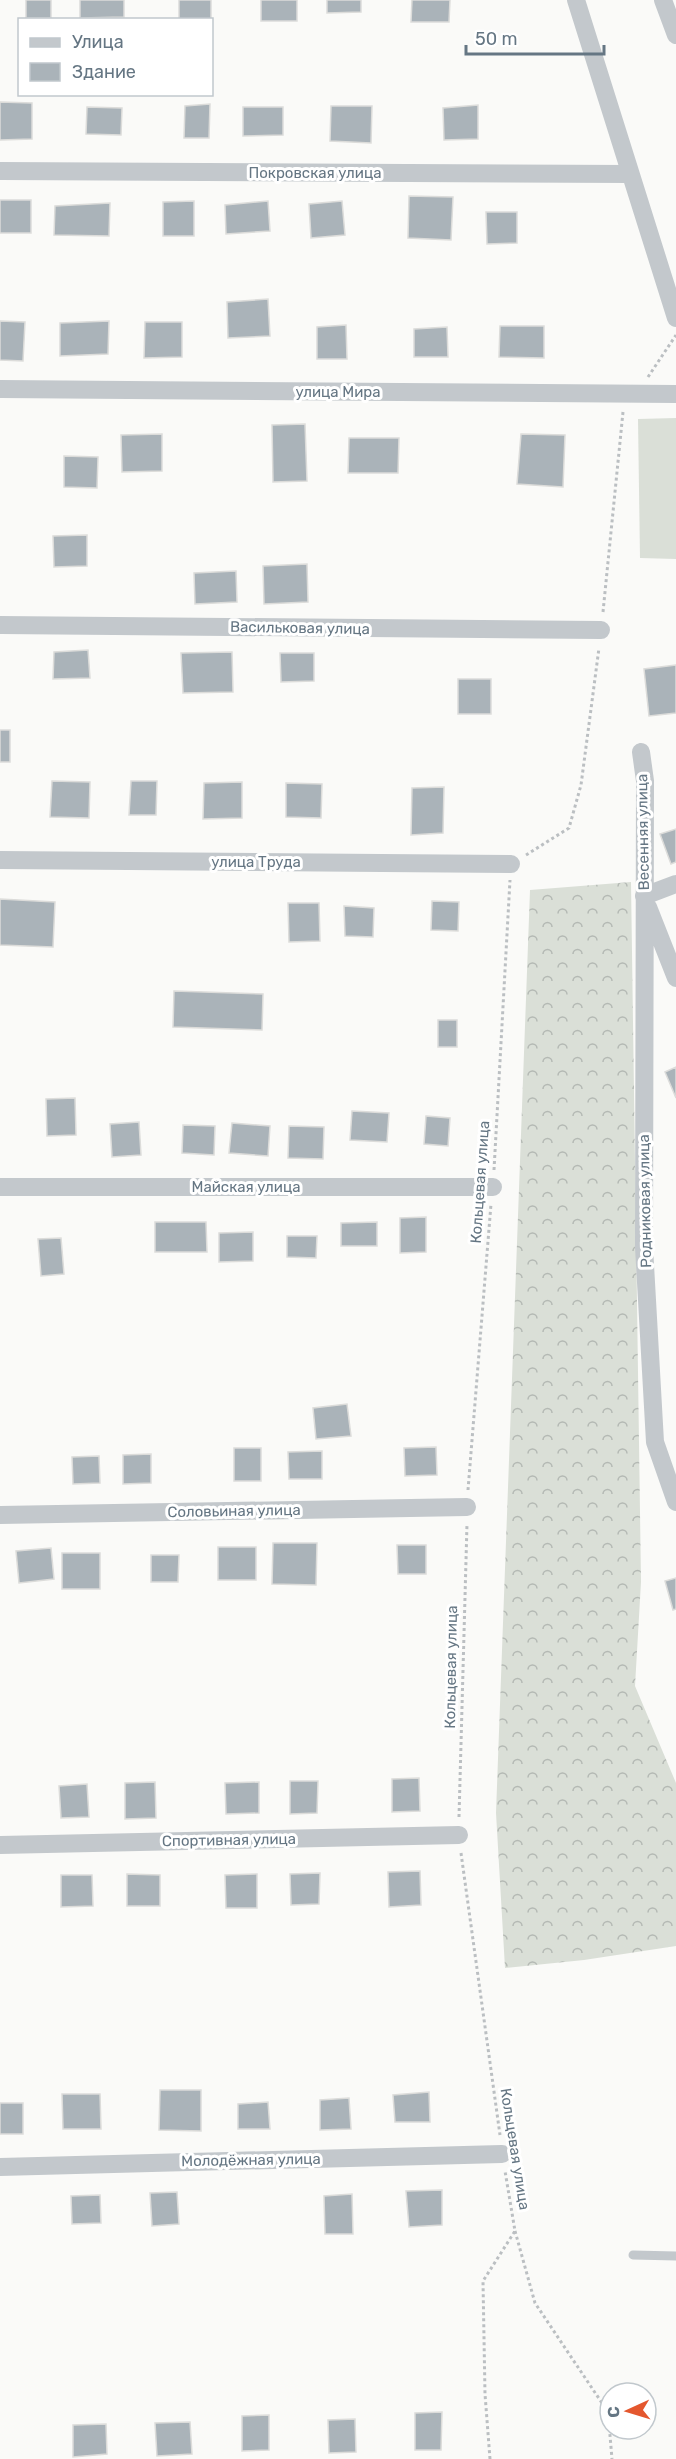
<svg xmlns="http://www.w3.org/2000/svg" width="676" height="2459" font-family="Rubik,sans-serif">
<defs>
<pattern id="forest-crowns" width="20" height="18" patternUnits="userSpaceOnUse" patternTransform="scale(1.5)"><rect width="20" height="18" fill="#dadfd7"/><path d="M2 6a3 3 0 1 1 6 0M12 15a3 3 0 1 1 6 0" fill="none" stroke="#b4b9b4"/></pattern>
</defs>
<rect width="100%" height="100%" fill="#fafaf8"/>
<path fill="#dadfd7" d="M 676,418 L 676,559 L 640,558 L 638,419 Z"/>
<path fill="url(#forest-crowns)" d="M 631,882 L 641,1582 L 635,1686 L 676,1783 L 676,1946 L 584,1960 L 505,1968 L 496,1813 L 530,890 Z"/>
<path fill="#aab3b9" stroke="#dcdcda" stroke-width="1.5" d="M 26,0 L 51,0 L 51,18 L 26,18 Z
M 80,0 L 124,0 L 124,17 L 80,18 Z
M 179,0 L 211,0 L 211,20 L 179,20 Z
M 261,0 L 297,0 L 297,21 L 261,21 Z
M 327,0 L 361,0 L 361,12 L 327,13 Z
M 412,0 L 450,0 L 449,22 L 411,22 Z
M 0,102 L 32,103 L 32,139 L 0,140 Z
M 210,104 L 209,138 L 184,138 L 185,106 Z
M 478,105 L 478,139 L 444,140 L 443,108 Z
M 331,106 L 372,106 L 371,143 L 330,141 Z
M 87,107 L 122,108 L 121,135 L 86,134 Z
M 243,107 L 283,107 L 283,135 L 243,136 Z
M 409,196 L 453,197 L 451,240 L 408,238 Z
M 0,200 L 31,200 L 31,233 L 0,233 Z
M 194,201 L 194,236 L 163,236 L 163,202 Z
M 268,201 L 270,231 L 226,234 L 225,205 Z
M 342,201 L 345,235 L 311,238 L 309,204 Z
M 110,203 L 109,236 L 54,235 L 55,206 Z
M 486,212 L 517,212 L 517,243 L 487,244 Z
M 268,299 L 270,336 L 228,338 L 227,302 Z
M 0,321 L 25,322 L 23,361 L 0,360 Z
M 109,321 L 108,354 L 60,356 L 60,323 Z
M 145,322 L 182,322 L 182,357 L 144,358 Z
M 346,325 L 347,359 L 317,359 L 317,327 Z
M 500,326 L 544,326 L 544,358 L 499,357 Z
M 447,327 L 448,357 L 414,357 L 414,329 Z
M 305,424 L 307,481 L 273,482 L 272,425 Z
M 162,434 L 162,471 L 122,472 L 121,435 Z
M 521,434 L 565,435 L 563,487 L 517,484 Z
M 349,438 L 399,438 L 398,473 L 348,473 Z
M 64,456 L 98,457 L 97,488 L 64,487 Z
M 87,535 L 87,566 L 54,567 L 53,536 Z
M 307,564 L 308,602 L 264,604 L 263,566 Z
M 236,571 L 237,602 L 195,604 L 194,573 Z
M 88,650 L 90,678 L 53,679 L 54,652 Z
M 232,652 L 233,692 L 183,693 L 181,653 Z
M 280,653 L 314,653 L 314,681 L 281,682 Z
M 676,665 L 676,713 L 649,716 L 644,669 Z
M 458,679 L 491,679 L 491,714 L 458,714 Z
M 0,730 L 10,730 L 10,762 L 0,762 Z
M 52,781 L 90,782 L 89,818 L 50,817 Z
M 131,781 L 157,781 L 156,815 L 129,815 Z
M 242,782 L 242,818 L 203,819 L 204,783 Z
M 286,783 L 322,784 L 321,818 L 286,817 Z
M 444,787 L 443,833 L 411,835 L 412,788 Z
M 676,829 L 676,862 L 671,864 L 660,834 Z
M 0,899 L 55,902 L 53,947 L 0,945 Z
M 432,901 L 459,902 L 458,931 L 431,930 Z
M 288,903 L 319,903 L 320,941 L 289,942 Z
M 344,906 L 374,908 L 373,937 L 345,936 Z
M 174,991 L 263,994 L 262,1030 L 173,1027 Z
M 438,1020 L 457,1020 L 457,1047 L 438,1047 Z
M 676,1067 L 676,1098 L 665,1072 Z
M 75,1098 L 76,1135 L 47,1136 L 46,1099 Z
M 352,1111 L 389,1113 L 387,1142 L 350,1140 Z
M 426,1116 L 450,1118 L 448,1146 L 424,1144 Z
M 139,1122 L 141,1155 L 112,1157 L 110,1124 Z
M 232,1123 L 270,1126 L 268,1156 L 229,1153 Z
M 183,1125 L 215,1126 L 214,1155 L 182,1153 Z
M 289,1126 L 324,1127 L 323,1159 L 288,1158 Z
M 426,1217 L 426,1252 L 400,1253 L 400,1218 Z
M 155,1222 L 206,1222 L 207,1252 L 155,1252 Z
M 377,1222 L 377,1246 L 341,1246 L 341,1223 Z
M 253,1232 L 253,1261 L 219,1262 L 219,1233 Z
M 287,1236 L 317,1236 L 316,1258 L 287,1257 Z
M 61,1238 L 64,1274 L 41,1276 L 38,1239 Z
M 347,1404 L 351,1436 L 316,1439 L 313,1408 Z
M 436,1447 L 437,1475 L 405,1476 L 404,1448 Z
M 234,1448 L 261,1448 L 261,1481 L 234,1481 Z
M 322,1451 L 322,1479 L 289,1479 L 288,1452 Z
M 151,1454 L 151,1483 L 123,1484 L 123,1455 Z
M 99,1456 L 100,1483 L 73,1484 L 72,1457 Z
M 273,1543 L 317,1543 L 316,1585 L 272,1584 Z
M 397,1545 L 426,1545 L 426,1574 L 398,1574 Z
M 218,1547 L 256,1547 L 256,1580 L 218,1580 Z
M 51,1548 L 54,1579 L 19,1583 L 16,1551 Z
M 62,1553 L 100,1553 L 100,1589 L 62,1589 Z
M 151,1555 L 179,1555 L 178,1582 L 151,1582 Z
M 676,1578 L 676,1609 L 673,1610 L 665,1581 Z
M 419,1778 L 420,1811 L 392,1812 L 392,1779 Z
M 290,1781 L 318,1781 L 317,1813 L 290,1814 Z
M 155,1782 L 156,1818 L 125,1819 L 125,1783 Z
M 259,1782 L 259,1813 L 226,1814 L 225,1783 Z
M 87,1784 L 89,1817 L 61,1818 L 59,1786 Z
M 420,1871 L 421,1905 L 389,1907 L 388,1872 Z
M 320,1873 L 319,1904 L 291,1905 L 290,1874 Z
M 127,1874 L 160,1875 L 160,1906 L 127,1906 Z
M 257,1874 L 257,1908 L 226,1908 L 225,1875 Z
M 61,1875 L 92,1875 L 93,1906 L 61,1907 Z
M 160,2090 L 201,2090 L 201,2131 L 159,2130 Z
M 429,2092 L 430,2122 L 395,2122 L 393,2095 Z
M 62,2094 L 100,2094 L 101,2129 L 63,2129 Z
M 349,2098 L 351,2129 L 320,2130 L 320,2100 Z
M 268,2102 L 270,2129 L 238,2129 L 238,2104 Z
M 0,2103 L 23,2103 L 23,2134 L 0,2134 Z
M 442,2190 L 442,2225 L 409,2227 L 406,2191 Z
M 177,2192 L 179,2224 L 152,2226 L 150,2193 Z
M 352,2194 L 353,2234 L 325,2234 L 324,2196 Z
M 100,2195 L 101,2223 L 72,2224 L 71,2196 Z
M 442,2412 L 441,2450 L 415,2450 L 415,2413 Z
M 269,2415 L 269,2450 L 242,2451 L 242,2416 Z
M 355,2419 L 356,2452 L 329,2453 L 328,2420 Z
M 190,2422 L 192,2454 L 157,2456 L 155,2423 Z
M 106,2424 L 107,2454 L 73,2457 L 73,2425 Z"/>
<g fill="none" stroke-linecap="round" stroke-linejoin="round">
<path stroke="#bbbfc2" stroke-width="3" stroke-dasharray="3 3" stroke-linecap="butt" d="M 648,377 L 676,335
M 603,612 L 623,412
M 526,855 L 569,828 L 581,785 L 599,648
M 494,1170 L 510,880
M 468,1490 L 491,1204
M 459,1817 L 467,1524
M 461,1853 L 500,2135
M 515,2231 L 535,2303 L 608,2412 L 612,2459
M 490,2459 L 485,2394 L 483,2281 L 515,2231 L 505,2171"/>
<path stroke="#c3c8cc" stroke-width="9" d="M 633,2255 L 676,2256"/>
<path stroke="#c3c8cc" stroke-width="18" d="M 576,0 L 676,318
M 663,0 L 676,35
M 0,171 L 630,174
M 0,389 L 676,394
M 0,625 L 601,630
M 641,752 L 645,781 L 644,1247 L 655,1442 L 676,1502
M 0,860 L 511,864
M 644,896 L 676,884
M 648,907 L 676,978
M 0,1187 L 493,1187
M 0,1515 L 467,1507
M 0,1845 L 459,1835
M 0,2167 L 502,2154"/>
</g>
<g text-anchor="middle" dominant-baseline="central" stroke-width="6" stroke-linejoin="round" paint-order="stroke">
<g font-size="15" fill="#657683" stroke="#fff">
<text x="315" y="173">Покровская улица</text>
<text x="338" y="392">улица Мира</text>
<text transform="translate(300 628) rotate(1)">Васильковая улица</text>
<text transform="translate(643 832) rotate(-91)">Весенняя улица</text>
<text x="256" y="862">улица Труда</text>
<text transform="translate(480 1182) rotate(-86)">Кольцевая улица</text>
<text x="246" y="1187">Майская улица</text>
<text transform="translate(645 1201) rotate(-91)">Родниковая улица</text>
<text transform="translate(234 1511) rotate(-1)">Соловьиная улица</text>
<text transform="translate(451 1667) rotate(-89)">Кольцевая улица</text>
<text transform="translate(229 1840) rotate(-1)">Спортивная улица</text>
<text transform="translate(515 2149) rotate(81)">Кольцевая улица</text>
<text transform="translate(251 2160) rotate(-1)">Молодёжная улица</text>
</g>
</g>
<rect x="18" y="18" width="195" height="78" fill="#ffffff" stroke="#c1c8cd" stroke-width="1.5"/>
<rect x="30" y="38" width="30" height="9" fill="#c3c8cc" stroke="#c1c8cd" stroke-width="1.5"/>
<text x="72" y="48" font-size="18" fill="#657683">Улица</text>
<rect x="30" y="63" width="30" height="18" fill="#aab3b9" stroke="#c1c8cd" stroke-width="1.5"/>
<text x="72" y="78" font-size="18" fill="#657683">Здание</text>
<g transform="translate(628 2411) rotate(266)"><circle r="28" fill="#ffffff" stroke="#c1c8cd" stroke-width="1.5"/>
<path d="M0-4.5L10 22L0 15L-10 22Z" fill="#e4572e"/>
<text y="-9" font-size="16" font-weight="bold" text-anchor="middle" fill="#657683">С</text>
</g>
<path d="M466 45v9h138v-9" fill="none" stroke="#657683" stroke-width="3"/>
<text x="475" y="45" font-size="18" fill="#657683" stroke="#ffffff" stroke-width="4.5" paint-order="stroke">50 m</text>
</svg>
